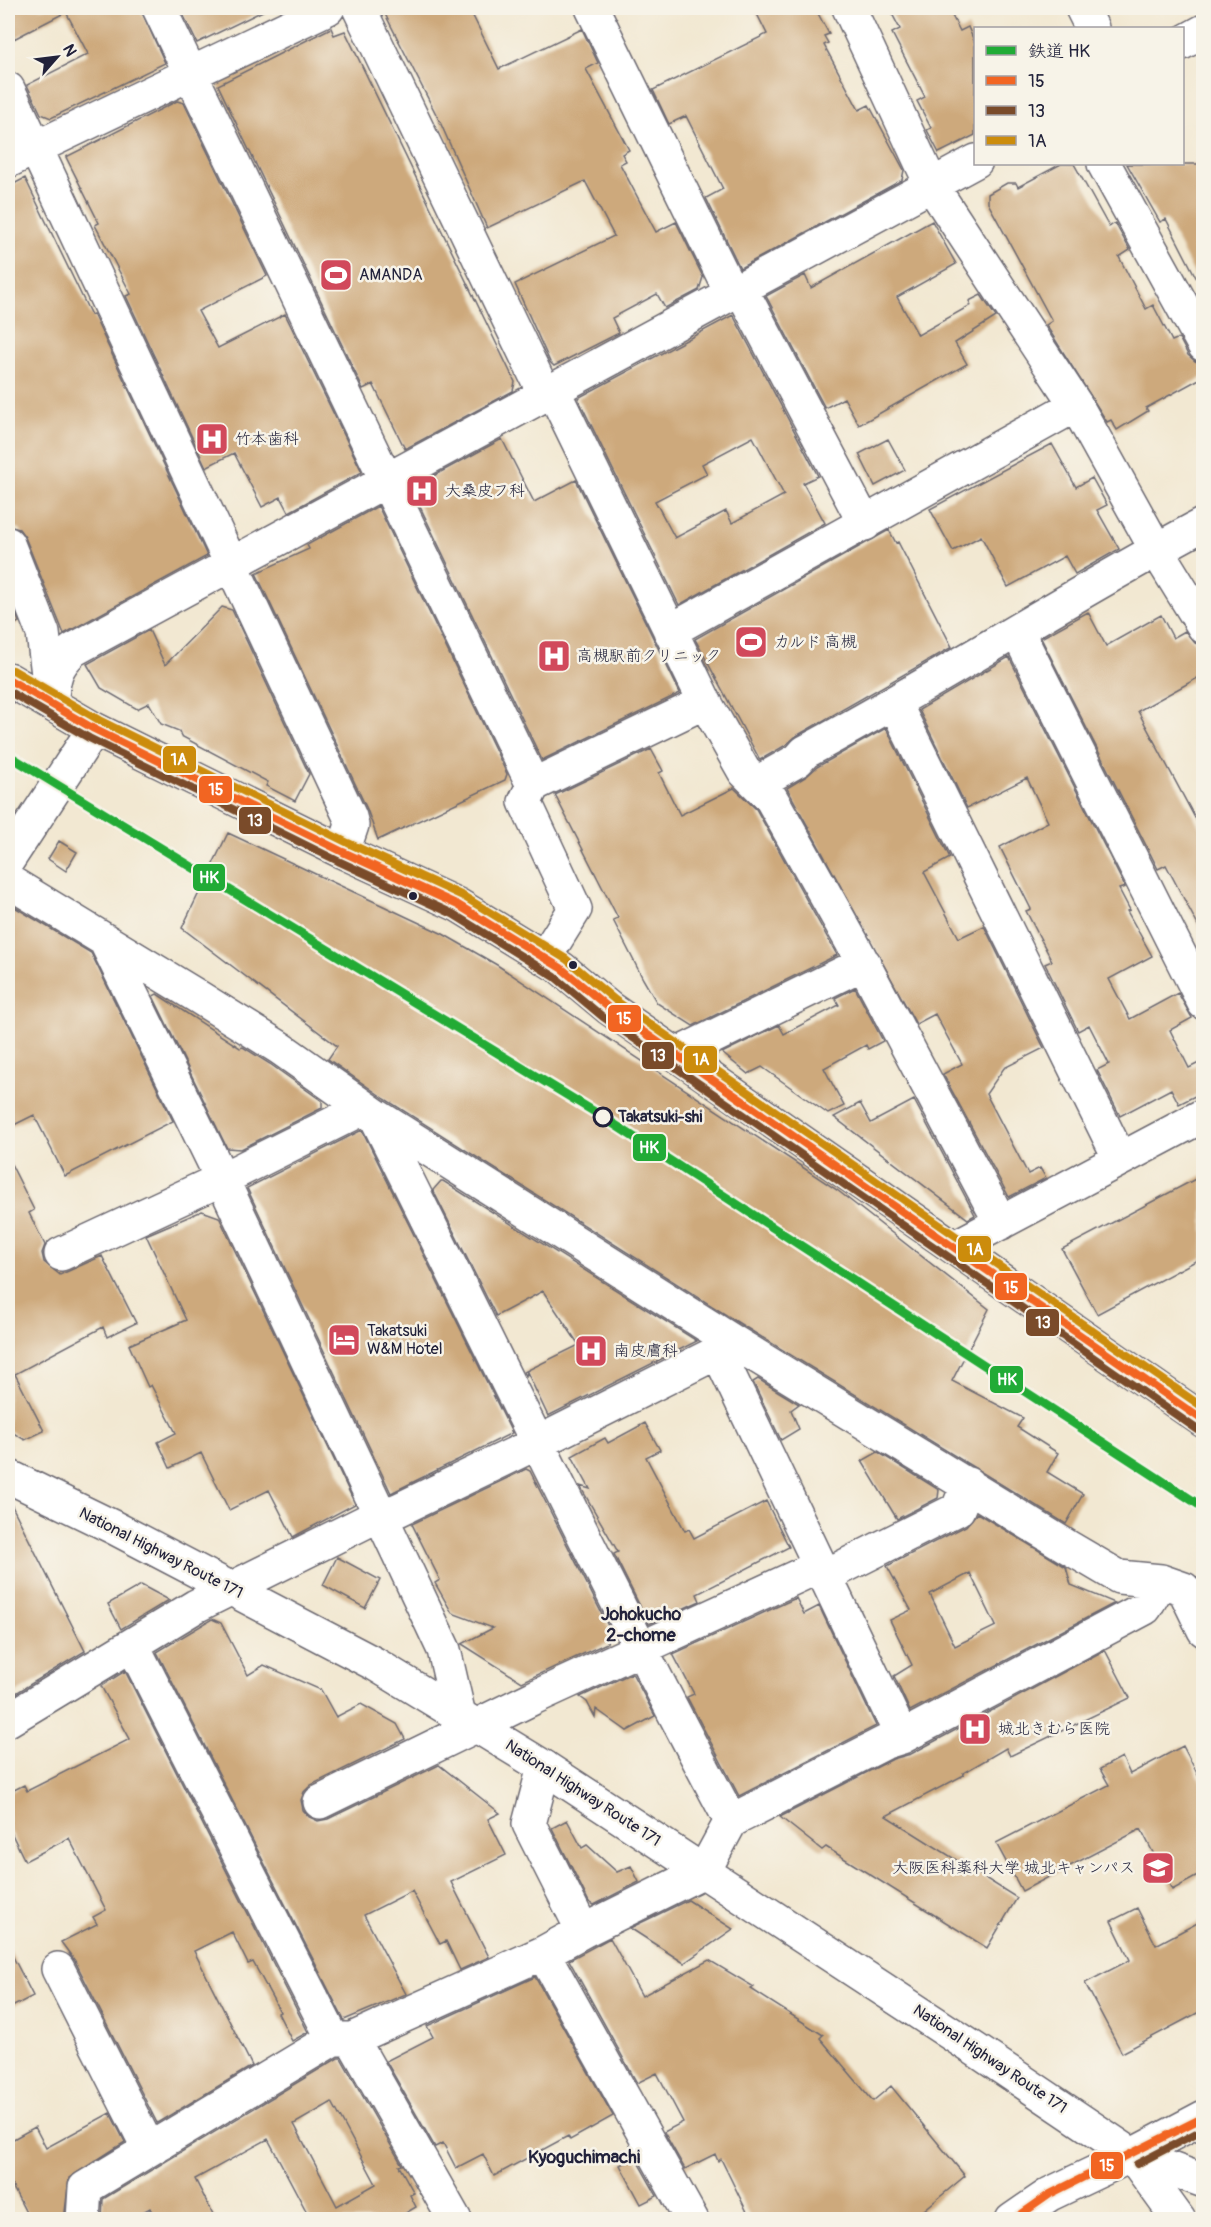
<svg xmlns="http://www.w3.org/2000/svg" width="1211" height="2227" font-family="Pangolin,'Klee One',sans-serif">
<rect width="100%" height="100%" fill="#f7f3e8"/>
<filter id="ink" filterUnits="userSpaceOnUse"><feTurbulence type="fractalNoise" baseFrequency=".0167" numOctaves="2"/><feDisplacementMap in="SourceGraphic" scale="12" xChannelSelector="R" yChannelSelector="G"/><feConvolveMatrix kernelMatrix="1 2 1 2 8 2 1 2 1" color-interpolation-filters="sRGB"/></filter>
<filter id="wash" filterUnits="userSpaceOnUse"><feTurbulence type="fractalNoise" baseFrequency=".008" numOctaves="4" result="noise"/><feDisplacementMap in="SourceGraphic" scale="24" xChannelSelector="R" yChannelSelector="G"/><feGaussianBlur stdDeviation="1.35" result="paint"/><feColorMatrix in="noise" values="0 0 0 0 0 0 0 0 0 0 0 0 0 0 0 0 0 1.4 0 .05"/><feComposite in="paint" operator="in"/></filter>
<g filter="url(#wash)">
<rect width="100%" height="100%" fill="#f2e8d2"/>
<g id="blocks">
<path fill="#cda97c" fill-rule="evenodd" d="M 19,8 L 140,8 L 165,63 L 51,118 L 41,114 L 27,85 L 88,54 L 66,12 L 8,42 L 8,13 Z
M 180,8 L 269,8 L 197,43 Z
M 382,8 L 469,8 L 499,69 L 582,29 L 598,63 L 586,69 L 629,150 L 622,154 L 626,161 L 620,164 L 656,232 L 676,222 L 703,277 L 699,290 L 665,308 L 657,294 L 612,318 L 619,333 L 554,366 L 550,362 L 515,284 L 614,236 L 585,181 L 487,228 L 440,122 Z
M 754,8 L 815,8 L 829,34 L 824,36 L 828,43 L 824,45 L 859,110 L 869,105 L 904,170 L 902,180 L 740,268 L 706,198 L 723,189 L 686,116 L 669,124 L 653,90 L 767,34 Z
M 889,8 L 948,8 L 960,31 L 968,27 L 975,43 L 975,135 L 939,153 L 927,130 L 931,128 L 917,101 L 925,97 L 892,33 L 900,29 Z
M 331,28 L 334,35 L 345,31 L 515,382 L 513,391 L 405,449 L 373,384 L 363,389 L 218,85 Z
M 177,101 L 184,103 L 267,276 L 198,311 L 218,348 L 285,314 L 362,472 L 289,512 L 281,497 L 262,507 L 234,453 L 206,467 L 126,296 L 131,294 L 95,225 L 99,223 L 66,157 Z
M 1061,164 L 1074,164 L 1109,227 L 1115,223 L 1130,250 L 1119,257 L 1146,309 L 1153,305 L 1172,341 L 1179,338 L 1188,355 L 1195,361 L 1203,364 L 1203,377 L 1146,408 L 1148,411 L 1117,430 L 1111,420 L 1107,422 L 1046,325 L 1052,321 L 988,203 L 988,194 L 1007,183 L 1016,183 L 1018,187 Z
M 1127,164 L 1203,164 L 1203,291 L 1166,219 L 1160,222 Z
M 25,178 L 91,315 L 93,314 L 207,556 L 64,634 L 25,537 L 19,529 L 8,526 L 8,187 Z
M 932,221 L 956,264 L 897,297 L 918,335 L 971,305 L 969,301 L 981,295 L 996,317 L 955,343 L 967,364 L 859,425 L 844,398 L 825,408 L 766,296 L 805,275 L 811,288 Z
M 733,315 L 818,476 L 803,483 L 825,523 L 679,605 L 578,398 ZM 753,437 L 784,495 L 732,523 L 726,511 L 675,538 L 655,501 L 707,474 L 702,464 Z
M 502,439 L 534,502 L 576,480 L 680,693 L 542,760 L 411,488 Z
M 888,439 L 905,470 L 875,486 L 859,454 Z
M 1052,444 L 1076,487 L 1092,478 L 1107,505 L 1097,510 L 1119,549 L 1075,574 L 1065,556 L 1008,587 L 981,536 L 953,551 L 930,509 Z
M 378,506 L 507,774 L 505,780 L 378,840 L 367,809 L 256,573 L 309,549 L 307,545 Z
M 889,530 L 896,543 L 898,542 L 952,647 L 796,736 L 786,745 L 760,760 L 695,639 Z
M 8,594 L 19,622 L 8,628 Z
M 222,607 L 232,610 L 309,774 L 295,801 L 266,786 L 268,782 L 181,736 L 179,731 L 161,724 L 149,703 L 137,709 L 101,688 L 87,664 L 149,630 L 165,665 Z
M 1088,612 L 1106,646 L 1161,615 L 1173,638 L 1185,631 L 1195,643 L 1203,646 L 1203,675 L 1138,711 L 1203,833 L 1203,935 L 1166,865 L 1158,869 L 1041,638 Z
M 1009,657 L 1125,887 L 1119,889 L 1130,910 L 1127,911 L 1152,956 L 1109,979 L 1130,1019 L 1178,993 L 1192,1018 L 1170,1030 L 1189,1068 L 1203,1061 L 1203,1092 L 1179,1104 L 1171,1089 L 1120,1116 L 1097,1070 L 1109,1064 L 1089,1025 L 1078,1031 L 1045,964 L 1052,961 L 1026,911 L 1031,909 L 1000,847 L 1048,822 L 1027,778 L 967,808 L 919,710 Z
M 886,728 L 950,858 L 924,872 L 959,938 L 984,926 L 1044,1048 L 1004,1068 L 986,1094 L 1028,1174 L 1040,1168 L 1046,1178 L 1009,1197 L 943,1074 L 962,1064 L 935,1014 L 916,1024 L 787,788 L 807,776 L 817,767 Z
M 651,749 L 663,771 L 659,773 L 680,815 L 734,788 L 756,809 L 837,955 L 693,1026 L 657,1003 L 643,979 L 613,920 L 618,918 L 555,795 Z
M 228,833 L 443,934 L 497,965 L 837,1190 L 989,1309 L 952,1381 L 1023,1418 L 1017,1427 L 1058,1453 L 1047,1472 L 1083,1494 L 1066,1524 L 742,1325 L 385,1099 L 328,1059 L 337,1046 L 182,928 Z
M 59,841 L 77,852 L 66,871 L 48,859 Z
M 8,903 L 91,953 L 173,1121 L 65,1176 L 34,1115 L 8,1128 Z
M 855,988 L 883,1041 L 868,1049 L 866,1045 L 824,1068 L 844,1106 L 828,1114 L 762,1067 L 748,1074 L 722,1053 L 779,1025 L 784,1034 L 839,1005 L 835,998 Z
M 157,994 L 240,1048 L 243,1047 L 270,1064 L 322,1101 L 322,1108 L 241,1149 L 227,1148 L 153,996 Z
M 914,1100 L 975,1215 L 968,1219 L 834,1117 L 860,1103 L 871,1123 Z
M 362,1130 L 512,1433 L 391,1493 L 247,1188 Z
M 8,1158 L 34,1210 L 29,1213 L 45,1245 L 42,1253 L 44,1262 L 60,1275 L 102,1256 L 136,1323 L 107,1337 L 103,1327 L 15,1374 L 44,1431 L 25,1440 L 8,1430 Z
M 1203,1175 L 1203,1257 L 1097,1314 L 1062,1249 Z
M 441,1181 L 443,1181 L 697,1341 L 548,1416 L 527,1372 L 526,1376 L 524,1372 L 579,1345 L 543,1291 L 496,1316 L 433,1190 Z
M 202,1211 L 219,1217 L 355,1504 L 293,1537 L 269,1490 L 229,1510 L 201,1453 L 170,1468 L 158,1442 L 176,1433 L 151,1385 L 148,1387 L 129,1345 L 186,1320 L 146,1235 Z
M 758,1379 L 799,1404 L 791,1410 L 799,1429 L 781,1440 L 753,1382 Z
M 645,1423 L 660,1450 L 646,1457 L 685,1531 L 689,1529 L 694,1538 L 766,1501 L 789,1547 L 697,1594 L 700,1601 L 649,1624 L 614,1554 L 618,1552 L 580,1486 L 590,1489 L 572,1456 L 605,1438 L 608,1443 Z
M 878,1452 L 939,1490 L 938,1498 L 897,1519 L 862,1461 Z
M 526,1469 L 530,1471 L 609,1628 L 607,1643 L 522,1682 L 462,1644 L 493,1628 L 452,1613 L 435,1583 L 440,1580 L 412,1524 Z
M 8,1498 L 85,1651 L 8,1698 Z
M 977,1513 L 1066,1567 L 1071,1585 L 1115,1603 L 910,1711 L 894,1676 L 912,1665 L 890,1620 L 911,1610 L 887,1566 L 966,1526 ZM 970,1573 L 996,1626 L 955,1646 L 930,1594 Z
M 337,1557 L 380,1580 L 365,1608 L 323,1585 Z
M 141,1585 L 169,1600 L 121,1629 L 108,1604 Z
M 796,1598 L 804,1614 L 819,1606 L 876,1726 L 739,1796 L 687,1697 L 694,1694 L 673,1654 Z
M 212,1619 L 221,1623 L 248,1675 L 264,1665 L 321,1690 L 336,1717 L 361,1704 L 397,1724 L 405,1739 L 311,1785 L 304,1792 L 301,1800 L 303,1810 L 309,1817 L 318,1821 L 328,1819 L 439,1765 L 500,1813 L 488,1819 L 506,1855 L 451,1882 L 489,1957 L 460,1970 L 446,1941 L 440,1944 L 412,1891 L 364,1915 L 406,1994 L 344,2020 L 157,1652 Z
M 1105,1650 L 1130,1698 L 1010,1756 L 1006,1748 L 963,1773 L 964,1775 L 886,1816 L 1017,1898 L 987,1948 L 826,1847 L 822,1850 L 780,1817 L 893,1759 L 911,1754 Z
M 125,1671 L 308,2032 L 292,2041 L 278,2013 L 280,2012 L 253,1962 L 248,1964 L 232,1932 L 194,1951 L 252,2066 L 157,2123 L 75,1961 L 61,1942 L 97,1924 L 93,1917 L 106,1910 L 69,1838 L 25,1861 L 8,1826 L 8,1793 L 24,1785 L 27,1791 L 130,1739 L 101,1686 Z
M 632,1673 L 655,1716 L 627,1731 L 596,1709 L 595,1717 L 587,1702 L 580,1697 Z
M 1183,1746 L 1203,1785 L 1203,1873 L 1172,1890 L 1141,1829 L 1022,1891 L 996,1843 L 1109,1785 L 1100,1769 L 1122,1757 L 1130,1774 Z
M 567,1820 L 582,1848 L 587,1845 L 617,1872 L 631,1866 L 639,1882 L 594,1905 L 589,1902 L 552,1828 Z
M 688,1900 L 733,1929 L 684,1963 L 630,1928 Z
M 1137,1908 L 1156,1945 L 1203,1920 L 1203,2010 L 1122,2053 L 1085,1983 L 1130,1960 L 1111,1921 Z
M 610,1938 L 642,1996 L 709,1960 L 754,1987 L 751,1989 L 823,2035 L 820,2038 L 873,2101 L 891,2086 L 965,2176 L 912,2220 L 751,2220 L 721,2159 L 718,2161 L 715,2154 L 685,2169 L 664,2132 L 683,2122 L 657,2073 L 637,2083 L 569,1960 Z
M 8,1947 L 33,1996 L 8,2009 Z
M 535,1977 L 613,2116 L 570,2140 L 568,2136 L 494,2176 L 483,2154 L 456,2168 L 443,2143 L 435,2147 L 386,2061 L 433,2037 L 427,2026 Z
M 338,2058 L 341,2058 L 402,2165 L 399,2166 L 414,2193 L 410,2195 L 416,2207 L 394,2220 L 311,2220 L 268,2139 L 195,2179 L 216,2220 L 156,2220 L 150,2208 L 128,2220 L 102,2220 L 103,2199 ZM 332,2102 L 376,2184 L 337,2206 L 294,2124 Z
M 110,2113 L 125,2142 L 69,2178 L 64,2220 L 30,2220 L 8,2178 L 8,2142 L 35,2127 L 46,2148 Z
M 635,2157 L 657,2196 L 641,2204 L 620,2165 Z"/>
</g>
</g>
<g filter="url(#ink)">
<use href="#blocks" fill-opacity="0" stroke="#6b6770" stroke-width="1.5"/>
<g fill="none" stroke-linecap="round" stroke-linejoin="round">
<g stroke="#6b6770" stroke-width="36">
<path id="minor" d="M 159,8 L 533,785
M 359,8 L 545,395
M 592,8 L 732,294
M 849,8 L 932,186 L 1076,405 L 1156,549 L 1204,627
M 1082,8 L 1092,28
M 1182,43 L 1204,31
M 8,89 L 350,817 L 352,825 L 343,852
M 8,161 L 328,8
M 1104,164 L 1204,345
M 741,289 L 865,524
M 553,390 L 705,702 L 744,771 L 771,798 L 855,948 L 1001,1223
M 8,544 L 43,633 L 50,691
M 670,631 L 1076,405
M 1017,631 L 1204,1003
M 8,679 L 94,729 L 343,852 L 458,905 L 561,968 L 609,1008 L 1204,1421
M 51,704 C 54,678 54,668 73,650 L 976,161
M 895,704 L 1120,1159
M 757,783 L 798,760 L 805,752 C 940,680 1068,596 1204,524
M 8,860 L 94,729
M 8,881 L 200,998 L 280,1048 L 375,1115 L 732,1341 L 1068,1547 L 1119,1577 L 1161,1581
M 105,940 L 222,1179 L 444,1650 L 459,1715
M 545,957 L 575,909 L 525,802 L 533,785 L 705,702
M 676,1055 L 864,963
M 375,1115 C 493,1350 606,1588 731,1821
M 955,1247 L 1204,1115
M 61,1254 L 222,1179 L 364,1108
M 718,1352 L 825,1576 L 958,1509 L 968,1484
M 825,1576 L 902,1737
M 133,1646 L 333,2039
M 8,1720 L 196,1606 L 365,1522 L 398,1510 L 539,1442 L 718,1352 L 732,1341
M 544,1767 L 529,1824 L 583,1931
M 320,1802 L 533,1698 L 820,1566
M 543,1953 L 692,2220
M 58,1969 L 149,2149
M 83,2220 L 85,2188 L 333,2039 L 352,2039
M 455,2220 L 352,2039 L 543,1953 L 583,1931 L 704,1871 L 731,1821 L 886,1742 L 902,1737 L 1145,1608 L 1161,1581 L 1184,1589 L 1204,1630"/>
</g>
<g stroke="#6b6770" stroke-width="36">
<path id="major" d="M 1132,2155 L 1204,2117"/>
</g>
<g stroke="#6b6770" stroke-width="36">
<path id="highway" d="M 8,1476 L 113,1527 L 375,1664 L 544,1767 L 976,2050 L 1132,2155 L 1204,2181
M 1132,2155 L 1179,2220
M 1012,2220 L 1050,2194 L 1132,2155"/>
</g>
<use href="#minor" stroke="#fff" stroke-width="33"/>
<use href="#major" stroke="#fff" stroke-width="33"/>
<use href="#highway" stroke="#fff" stroke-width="33"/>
<g stroke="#f7f3e8" stroke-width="12">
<path id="bus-1" d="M 8,679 L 94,729 L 343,852 L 458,905 L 561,968 L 609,1008 L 1204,1421
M 1013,2220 L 1050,2194 L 1204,2117"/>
</g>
<g stroke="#f7f3e8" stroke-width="12">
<path id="bus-2" d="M 8,691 L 89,738 L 338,861 L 453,914 L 555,977 L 603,1017 L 1198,1430
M 1137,2164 L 1204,2129"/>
</g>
<g stroke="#f7f3e8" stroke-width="12">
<path id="bus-3" d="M 13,670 L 99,720 L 348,843 L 463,896 L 566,959 L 615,1000 L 1204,1408"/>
</g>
<use href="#bus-1" stroke="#f26522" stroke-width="8"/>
<use href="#bus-2" stroke="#7a4b2a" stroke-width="8"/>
<use href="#bus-3" stroke="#cc8c0c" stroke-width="8"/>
<g stroke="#f7f3e8" stroke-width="14">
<path id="rail-1" d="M 8,755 L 603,1117 L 1204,1508"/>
</g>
<use href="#rail-1" stroke="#21ab36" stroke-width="9"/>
</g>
</g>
<defs>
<g id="stadium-square" transform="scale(1.725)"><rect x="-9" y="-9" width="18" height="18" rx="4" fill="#d1495b" stroke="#f7f3e8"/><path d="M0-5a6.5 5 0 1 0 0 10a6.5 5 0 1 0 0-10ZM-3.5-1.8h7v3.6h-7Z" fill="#fff"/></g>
<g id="hospital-square" transform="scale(1.725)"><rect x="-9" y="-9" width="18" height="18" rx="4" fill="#d1495b" stroke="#f7f3e8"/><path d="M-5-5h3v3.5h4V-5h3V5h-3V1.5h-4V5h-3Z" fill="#fff"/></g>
<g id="hotel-square" transform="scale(1.725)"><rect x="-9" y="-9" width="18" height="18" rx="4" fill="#d1495b" stroke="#f7f3e8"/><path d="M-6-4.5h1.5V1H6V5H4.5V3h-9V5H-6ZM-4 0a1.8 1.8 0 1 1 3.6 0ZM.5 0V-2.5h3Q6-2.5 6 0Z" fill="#fff"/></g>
<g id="university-square" transform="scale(1.725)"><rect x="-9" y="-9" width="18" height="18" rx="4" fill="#d1495b" stroke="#f7f3e8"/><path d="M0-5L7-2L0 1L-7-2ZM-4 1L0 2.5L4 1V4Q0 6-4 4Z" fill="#fff"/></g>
</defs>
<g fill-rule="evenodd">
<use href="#stadium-square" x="336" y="275"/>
<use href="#hospital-square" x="212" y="439"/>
<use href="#hospital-square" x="422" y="491"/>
<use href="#stadium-square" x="751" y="642"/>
<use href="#hospital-square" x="554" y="656"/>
<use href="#hotel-square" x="344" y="1340"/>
<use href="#hospital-square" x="591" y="1351"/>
<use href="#hospital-square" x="975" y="1729"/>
<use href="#university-square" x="1158" y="1868"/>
</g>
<g fill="#22223b" stroke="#f7f3e8" stroke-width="2">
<circle cx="413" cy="896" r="5"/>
<circle cx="573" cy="965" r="5"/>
</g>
<circle fill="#f7f3e8" stroke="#22223b" stroke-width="3" cx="603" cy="1117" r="9"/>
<g text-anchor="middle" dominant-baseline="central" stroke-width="5" stroke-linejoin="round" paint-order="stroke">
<g font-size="16" fill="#22223b" stroke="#f7f3e8" text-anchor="start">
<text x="359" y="275">AMANDA</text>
<text x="235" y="439">竹本歯科</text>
<text x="445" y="491">大桑皮フ科</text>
<text x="774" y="642">カルド 高槻</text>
<text x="577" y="656">高槻駅前クリニック</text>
<text x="367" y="1331">Takatsuki<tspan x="367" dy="18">W&amp;M Hotel</tspan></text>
<text x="614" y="1351">南皮膚科</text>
<text x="998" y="1729">城北きむら医院</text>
<text x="1135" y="1868" text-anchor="end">大阪医科薬科大学 城北キャンパス</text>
</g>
<g font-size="16" font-weight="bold" fill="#22223b" stroke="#f7f3e8" text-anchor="start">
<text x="618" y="1117">Takatsuki-shi</text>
</g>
<g font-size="16" fill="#22223b" stroke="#f7f3e8">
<text transform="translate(161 1553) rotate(27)">National Highway Route 171</text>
<text transform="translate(583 1793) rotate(33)">National Highway Route 171</text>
<text transform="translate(990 2059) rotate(34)">National Highway Route 171</text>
</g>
<g font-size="18" font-weight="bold" fill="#22223b" stroke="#f7f3e8">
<text x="641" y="1614">Johokucho<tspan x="641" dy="21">2-chome</tspan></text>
<text x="584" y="2157">Kyoguchimachi</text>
</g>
</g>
<g stroke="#f7f3e8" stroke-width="2">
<rect x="162" y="745" width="35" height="29" rx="6" fill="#cc8c0c"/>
<rect x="198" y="775" width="35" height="29" rx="6" fill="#f26522"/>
<rect x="238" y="806" width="34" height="29" rx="6" fill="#7a4b2a"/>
<rect x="192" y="863" width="34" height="29" rx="6" fill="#21ab36"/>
<rect x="607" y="1004" width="35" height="29" rx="6" fill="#f26522"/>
<rect x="641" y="1041" width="34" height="29" rx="6" fill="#7a4b2a"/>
<rect x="683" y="1045" width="35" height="29" rx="6" fill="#cc8c0c"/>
<rect x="632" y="1133" width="35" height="29" rx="6" fill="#21ab36"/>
<rect x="957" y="1235" width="35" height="28" rx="6" fill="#cc8c0c"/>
<rect x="994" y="1272" width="34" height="29" rx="6" fill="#f26522"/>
<rect x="1025" y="1308" width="35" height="29" rx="6" fill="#7a4b2a"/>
<rect x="989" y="1365" width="35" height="29" rx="6" fill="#21ab36"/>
<rect x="1090" y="2151" width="34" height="29" rx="6" fill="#f26522"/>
</g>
<g font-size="16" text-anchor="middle" font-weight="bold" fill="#fff">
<text x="179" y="765">1A</text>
<text x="216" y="795">15</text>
<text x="255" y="826">13</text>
<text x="209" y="883">HK</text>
<text x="624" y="1024">15</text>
<text x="658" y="1061">13</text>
<text x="701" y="1065">1A</text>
<text x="649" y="1153">HK</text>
<text x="975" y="1255">1A</text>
<text x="1011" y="1293">15</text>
<text x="1043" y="1328">13</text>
<text x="1007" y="1385">HK</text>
<text x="1107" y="2171">15</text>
</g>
<rect width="1211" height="2227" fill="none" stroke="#f7f3e8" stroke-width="30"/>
<rect x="974" y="27" width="210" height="138" fill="#f7f3e8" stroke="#a29fa3" stroke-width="1.5"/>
<rect x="986" y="46" width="30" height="9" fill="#21ab36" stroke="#a29fa3" stroke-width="1.5"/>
<text x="1028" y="57" font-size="18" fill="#22223b">鉄道 HK</text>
<rect x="986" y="76" width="30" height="9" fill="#f26522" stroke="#a29fa3" stroke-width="1.5"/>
<text x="1028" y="87" font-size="18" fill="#22223b">15</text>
<rect x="986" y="106" width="30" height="9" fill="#7a4b2a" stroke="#a29fa3" stroke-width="1.5"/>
<text x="1028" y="117" font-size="18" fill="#22223b">13</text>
<rect x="986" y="136" width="30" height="9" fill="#cc8c0c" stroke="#a29fa3" stroke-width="1.5"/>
<text x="1028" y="147" font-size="18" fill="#22223b">1A</text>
<g transform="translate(57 57) rotate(62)" stroke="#f7f3e8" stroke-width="4.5" paint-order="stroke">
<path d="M0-4.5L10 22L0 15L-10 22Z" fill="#22223b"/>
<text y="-9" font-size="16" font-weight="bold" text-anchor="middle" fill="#22223b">N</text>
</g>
</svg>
